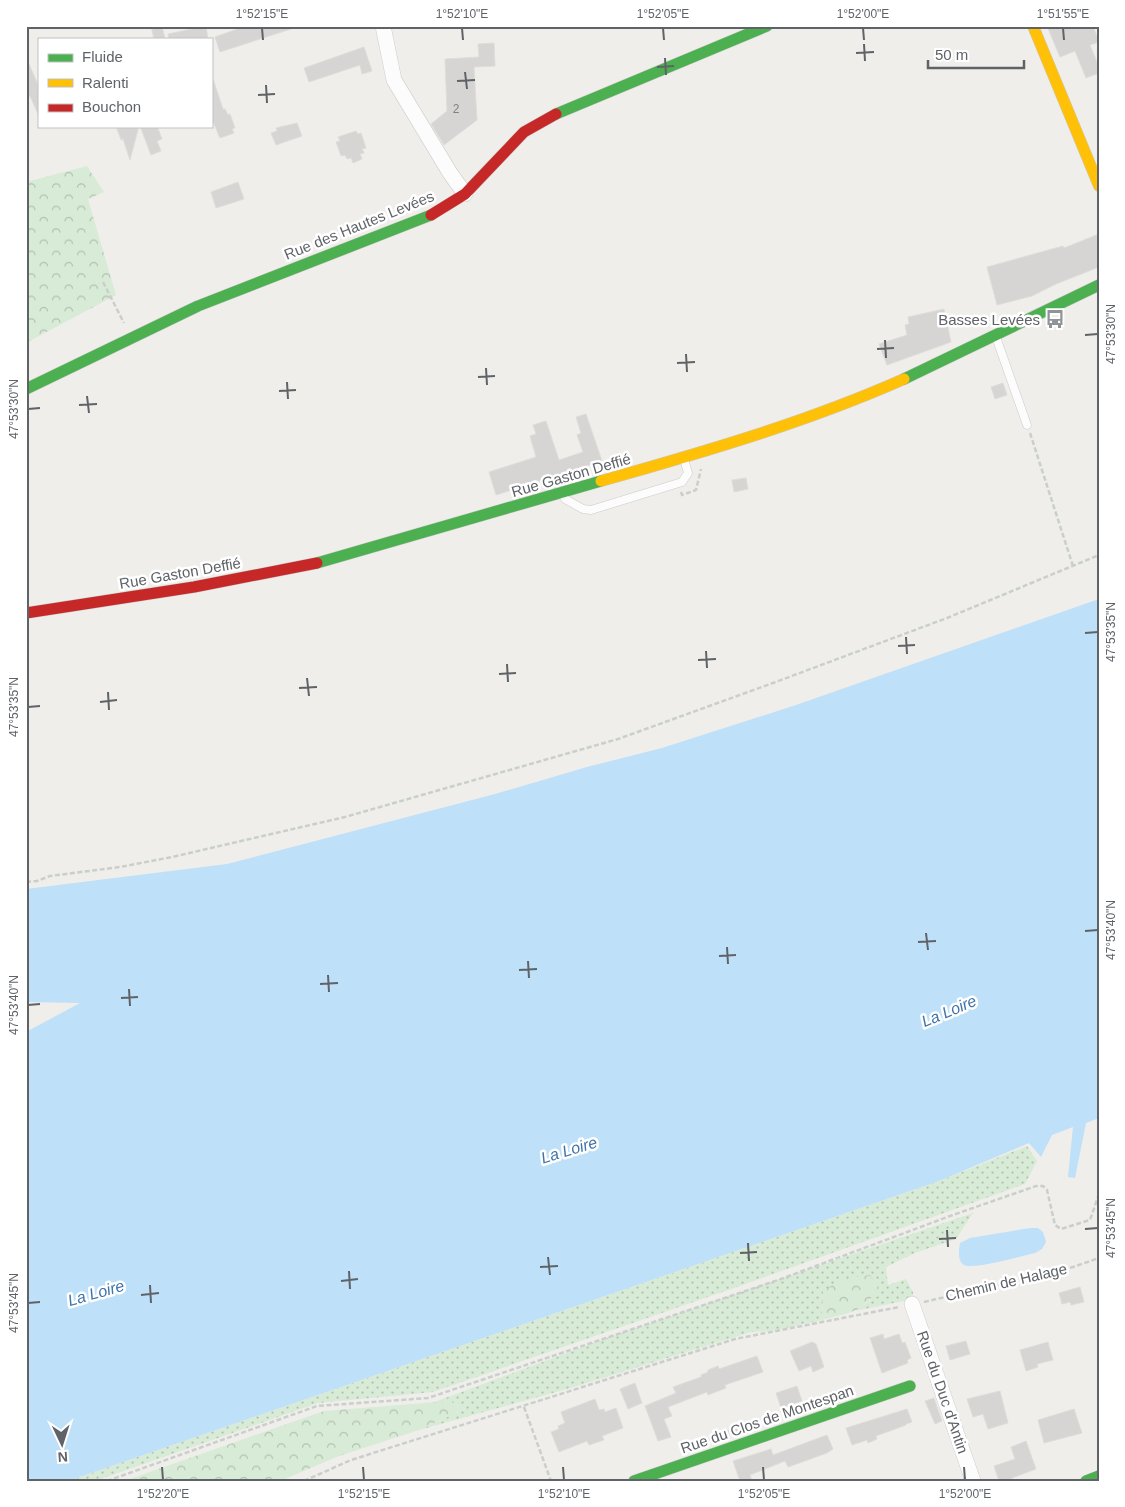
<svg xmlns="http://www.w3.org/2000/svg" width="1125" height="1507" font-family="Arial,sans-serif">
<defs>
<pattern id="grass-dots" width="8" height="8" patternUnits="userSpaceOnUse" patternTransform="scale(1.25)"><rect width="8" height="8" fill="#d8ebd6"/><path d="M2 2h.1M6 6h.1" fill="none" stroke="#b2c2b1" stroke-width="1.8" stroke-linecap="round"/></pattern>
<pattern id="forest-crowns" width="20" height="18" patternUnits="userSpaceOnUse" patternTransform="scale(1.25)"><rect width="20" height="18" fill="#d8ebd6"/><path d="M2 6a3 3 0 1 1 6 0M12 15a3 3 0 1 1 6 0" fill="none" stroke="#b2c2b1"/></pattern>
</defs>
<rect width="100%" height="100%" fill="#efeeea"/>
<path fill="url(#grass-dots)" d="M 1027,1146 L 1037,1161 L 1025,1184 L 737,1287 L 433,1392 L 318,1403 L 95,1481 L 68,1481 L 939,1181 Z
M 973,1213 L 956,1239 L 915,1253 L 886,1267 L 888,1285 L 906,1279 L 913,1292 L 913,1299 L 855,1311 L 871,1300 L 823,1291 L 822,1320 L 771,1331 L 751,1332 L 567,1389 L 419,1430 L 465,1409 L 450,1401 L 429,1404 L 604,1339 Z"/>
<path fill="url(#forest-crowns)" d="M 87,166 L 104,192 L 88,199 L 116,295 L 26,343 L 26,182 Z
M 870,1275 L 878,1288 C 864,1313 847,1313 822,1320 L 823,1291 L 842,1279 Z
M 450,1401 L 465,1409 L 419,1430 L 339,1456 L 280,1481 L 124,1481 L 324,1411 Z"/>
<path fill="#bfe0f9" d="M 1099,599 L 1099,1118 L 1086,1123 L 1075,1178 L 1068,1177 L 1073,1127 L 1052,1135 L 1041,1157 L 1029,1143 L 939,1181 L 68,1481 L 26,1481 L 26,1032 L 80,1003 L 26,1002 L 26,889 L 227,864 L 495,794 L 587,767 L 662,748 L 796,705 Z
M 1030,1228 L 1038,1228 L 1043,1232 L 1046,1242 L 1042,1249 L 1035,1253 C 1022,1256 974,1270 964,1265 C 957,1261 959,1249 960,1243 L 970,1238 Z"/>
<path fill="#d6d5d3" stroke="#deddd9" d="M 151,26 L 162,26 L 165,39 L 154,39 Z
M 206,26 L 208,39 L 169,39 L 168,34 Z
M 246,26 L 294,26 L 294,28 L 220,52 L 215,37 Z
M 1047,26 L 1093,26 L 1099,42 L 1090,45 L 1099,67 L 1099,73 L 1086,78 L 1075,51 L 1060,57 Z
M 494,43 L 495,66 L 474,67 L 477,120 L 444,145 L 431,124 L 447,111 L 445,59 L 479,57 L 478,44 Z
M 364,47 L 372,71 L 362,74 L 360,65 L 309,82 L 304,68 Z
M 26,57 L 39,87 L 39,116 L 30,96 L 26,97 Z
M 213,79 L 223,109 L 225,109 L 228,115 L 230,114 L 235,128 L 232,129 L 234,133 L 220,138 L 211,117 L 211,80 Z
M 297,123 L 302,136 L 276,145 L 271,133 L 277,131 L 276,128 Z
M 116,126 L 139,126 L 130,160 L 123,139 L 121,140 Z
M 140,126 L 157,126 L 162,139 L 157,141 L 161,151 L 151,155 Z
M 356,131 L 358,134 L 361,133 L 366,148 L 362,149 L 364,153 L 360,154 L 362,159 L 353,163 L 351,158 L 347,159 L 345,155 L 341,156 L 336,142 L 340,141 L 338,137 Z
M 238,182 L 244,199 L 216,208 L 211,192 Z
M 1099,234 L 1099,267 L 1056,284 L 1032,296 L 997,305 L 987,267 L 1063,246 L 1064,248 Z
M 944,309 L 951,342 L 887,365 L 879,344 L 907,335 L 905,325 L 909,324 L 908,317 Z
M 1003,383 L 1007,395 L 995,399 L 991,387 Z
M 586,414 L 602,461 L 496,495 L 489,472 L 536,457 L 530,436 L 536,434 L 533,425 L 546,421 L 559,460 L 583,452 L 577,435 L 581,433 L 576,417 Z
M 746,478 L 748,489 L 734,492 L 732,480 Z
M 1080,1287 L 1084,1302 L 1071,1305 L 1070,1302 L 1062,1304 L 1059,1293 Z
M 883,1334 L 884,1339 L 899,1334 L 902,1343 L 905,1342 L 911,1358 L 907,1360 L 908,1363 L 882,1373 L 870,1338 Z
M 966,1341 L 970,1354 L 950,1360 L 946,1346 Z
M 812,1342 L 816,1344 L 824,1367 L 813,1372 L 811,1366 L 799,1371 L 790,1351 Z
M 1048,1342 L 1053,1360 L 1037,1364 L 1038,1367 L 1026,1371 L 1020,1350 Z
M 757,1356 L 763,1372 L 725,1385 L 726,1388 L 708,1395 L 707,1392 L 668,1407 L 672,1416 L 664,1419 L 671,1437 L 658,1441 L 645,1406 L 676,1393 L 673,1387 L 701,1377 L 701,1375 L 708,1372 L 708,1370 L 718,1366 L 719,1369 Z
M 635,1383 L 642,1403 L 628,1409 L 620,1389 Z
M 797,1386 L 802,1401 L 781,1408 L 776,1393 Z
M 1000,1391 L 1008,1423 L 988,1429 L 983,1414 L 973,1417 L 967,1399 Z
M 934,1398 L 942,1421 L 935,1424 L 925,1401 Z
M 595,1399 L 599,1410 L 604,1409 L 605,1412 L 616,1408 L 623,1428 L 602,1436 L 604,1440 L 589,1445 L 587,1441 L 559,1452 L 551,1432 L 559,1429 L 558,1426 L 565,1423 L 561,1412 Z
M 907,1409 L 912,1422 L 906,1424 L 906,1425 L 876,1436 L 877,1439 L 868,1443 L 867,1440 L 852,1445 L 846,1428 Z
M 1074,1409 L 1082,1433 L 1044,1443 L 1038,1420 Z
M 744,1424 L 746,1429 L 702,1444 L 701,1442 L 710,1438 L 710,1436 Z
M 827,1435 L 833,1449 L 827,1453 L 788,1467 L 785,1461 L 750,1475 L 752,1481 L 740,1481 L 733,1461 L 771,1449 L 773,1455 Z
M 1026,1441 L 1036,1469 L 1012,1478 L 1013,1481 L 999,1481 L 994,1466 L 1015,1459 L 1011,1447 Z"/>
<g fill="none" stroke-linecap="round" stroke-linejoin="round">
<g stroke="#cbcccc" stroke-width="9">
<path id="lane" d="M 996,337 L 1027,425
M 564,497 L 565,499 L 583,509 L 591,510 L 682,482 L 688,473 L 684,459"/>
</g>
<g stroke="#cbcccc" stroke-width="16">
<path id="street" d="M 383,26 L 394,80 L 450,173 L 465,194
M 912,1304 L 973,1481"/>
</g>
<g stroke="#cacacb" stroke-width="12">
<path id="fast" d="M 556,114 L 767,26
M 904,379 L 1099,285
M 26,389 L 198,306 L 431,215
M 317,563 L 601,481
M 634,1481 L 910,1386
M 1086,1481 L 1099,1476"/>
</g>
<g stroke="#cacacb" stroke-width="12">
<path id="slow" d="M 1033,26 L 1099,186
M 601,481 C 704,452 807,422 904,379"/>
</g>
<g stroke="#cacacb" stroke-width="12">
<path id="jam" d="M 431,215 L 465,194 L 524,132 L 556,114
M 26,613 L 194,587 L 317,563"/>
</g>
<path stroke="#cacfcc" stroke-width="2.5" stroke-dasharray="5 2.5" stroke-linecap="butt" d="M 103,282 L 124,323
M 1030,433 L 1073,566
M 681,492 L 682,495 L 696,490 L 701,469
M 26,882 L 37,881 L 50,876 L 120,867 L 172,857 L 345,817 L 618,739 L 773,683 L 947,618 L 1099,555
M 924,1302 L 1073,1267 L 1099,1258
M 524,1407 L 551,1481
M 107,1481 L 317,1406 L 428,1398 L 781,1279 L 950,1216 L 1036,1186 L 1043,1186 L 1047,1190 L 1055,1225 L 1061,1229 L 1090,1220 L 1099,1194
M 304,1481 L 351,1460 L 735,1339 L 899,1307"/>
<use href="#lane" stroke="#fdfcfc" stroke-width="8"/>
<use href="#street" stroke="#fdfcfc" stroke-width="15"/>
<use href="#fast" stroke="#4caf50" stroke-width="11"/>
<use href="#slow" stroke="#ffc107" stroke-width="11"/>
<use href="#jam" stroke="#c62828" stroke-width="11"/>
</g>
<path fill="none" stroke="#5f6368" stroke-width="2" d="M 262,28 L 263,40M 462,28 L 463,40M 663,28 L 664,40M 863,28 L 864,40M 1063,28 L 1064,40M 864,44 L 865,61M 856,53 L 874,52M 665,58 L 666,75M 657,67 L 674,66M 465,72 L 467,89M 457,81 L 475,80M 266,85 L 267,103M 258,95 L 275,94M 1085,335 L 1098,334M 885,340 L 886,358M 877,349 L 894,348M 686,354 L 687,372M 677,363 L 695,362M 486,368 L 487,385M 478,377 L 495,376M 287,382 L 288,399M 279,391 L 296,390M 87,396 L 89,413M 79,405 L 97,404M 28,409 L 40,408M 1085,633 L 1098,632M 906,637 L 907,654M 898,646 L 915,645M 706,651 L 707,668M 698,660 L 716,659M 507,664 L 508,682M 499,674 L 516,673M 307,678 L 309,696M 299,688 L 317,687M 108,692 L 109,710M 100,702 L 117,700M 28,707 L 40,706M 1085,931 L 1098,930M 926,933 L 928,950M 918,942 L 936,941M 727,947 L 728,964M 719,956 L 736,955M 528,961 L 529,978M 519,970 L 537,969M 328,975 L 329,992M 320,984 L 338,983M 129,989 L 130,1006M 121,998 L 138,997M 28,1005 L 40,1004M 1085,1229 L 1098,1228M 947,1230 L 948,1247M 939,1239 L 956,1238M 748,1243 L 749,1261M 740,1253 L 757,1252M 548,1257 L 550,1275M 540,1267 L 558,1266M 349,1271 L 350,1289M 341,1281 L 358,1279M 150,1285 L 151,1303M 141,1295 L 159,1293M 28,1303 L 40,1302M 162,1467 L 163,1480M 363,1467 L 364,1480M 563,1467 L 564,1480M 763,1467 L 764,1480M 964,1467 L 965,1480"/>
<defs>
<g id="bus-bare" transform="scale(1.5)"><path d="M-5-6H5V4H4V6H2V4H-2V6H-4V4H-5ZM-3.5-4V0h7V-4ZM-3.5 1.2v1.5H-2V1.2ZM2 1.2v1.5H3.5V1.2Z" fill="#919496" stroke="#fff" stroke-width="2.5" paint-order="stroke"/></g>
</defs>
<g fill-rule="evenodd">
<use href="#bus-bare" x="1055" y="319"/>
</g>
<g text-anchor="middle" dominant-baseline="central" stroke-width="5" stroke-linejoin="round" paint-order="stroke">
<g font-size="12" fill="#7e8184">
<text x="456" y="109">2</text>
</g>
<g font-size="15" fill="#5f6368" stroke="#fff">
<text transform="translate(359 225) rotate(-22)">Rue des Hautes Levées</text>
<text transform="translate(571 475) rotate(-16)">Rue Gaston Deffié</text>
<text transform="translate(180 573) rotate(-10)">Rue Gaston Deffié</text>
<text transform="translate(1006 1282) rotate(-13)">Chemin de Halage</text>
<text transform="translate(943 1392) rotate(71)">Rue du Duc d'Antin</text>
<text transform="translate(767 1419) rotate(-19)">Rue du Clos de Montespan</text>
</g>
<g font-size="15" fill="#5f6368" stroke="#fff" text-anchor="end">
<text x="1040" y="319">Basses Levées</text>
</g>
<g font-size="16" font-style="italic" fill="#4174aa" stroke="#fff">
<text transform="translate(949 1011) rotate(-23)">La Loire</text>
<text transform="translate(569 1150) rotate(-17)">La Loire</text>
<text transform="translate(96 1293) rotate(-16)">La Loire</text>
</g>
</g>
<rect width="1125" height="1507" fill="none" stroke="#ffffff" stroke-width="55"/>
<rect x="38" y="38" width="175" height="90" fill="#ffffff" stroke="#bfc1c3"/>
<rect x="48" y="54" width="25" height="8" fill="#4caf50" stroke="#bfc1c3"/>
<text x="82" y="62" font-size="15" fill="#5f6368">Fluide</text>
<rect x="48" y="79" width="25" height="8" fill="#ffc107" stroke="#bfc1c3"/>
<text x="82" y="88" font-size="15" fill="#5f6368">Ralenti</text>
<rect x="48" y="104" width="25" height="8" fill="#c62828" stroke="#bfc1c3"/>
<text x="82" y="112" font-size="15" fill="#5f6368">Bouchon</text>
<g transform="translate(62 1444) rotate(176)" stroke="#ffffff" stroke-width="4" paint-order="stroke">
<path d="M0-4L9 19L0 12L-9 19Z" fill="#5f6368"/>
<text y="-8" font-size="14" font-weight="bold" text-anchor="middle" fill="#5f6368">N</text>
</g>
<path d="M928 60v8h96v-8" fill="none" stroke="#5f6368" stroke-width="2.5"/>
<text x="935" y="60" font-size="15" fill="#5f6368" stroke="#ffffff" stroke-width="4" paint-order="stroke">50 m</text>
<rect x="28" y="28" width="1070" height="1452" fill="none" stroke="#5f6368" stroke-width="2"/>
<g font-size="12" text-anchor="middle" fill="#5f6368">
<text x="262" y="18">1°52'15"E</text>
<text x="462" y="18">1°52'10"E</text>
<text x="663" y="18">1°52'05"E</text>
<text x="863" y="18">1°52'00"E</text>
<text x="1063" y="18">1°51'55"E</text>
<text transform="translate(1111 334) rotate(-90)" y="4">47°53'30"N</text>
<text transform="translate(14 409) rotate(-90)" y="4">47°53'30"N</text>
<text transform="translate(1111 632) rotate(-90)" y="4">47°53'35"N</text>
<text transform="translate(14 707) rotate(-90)" y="4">47°53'35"N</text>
<text transform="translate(1111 930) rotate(-90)" y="4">47°53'40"N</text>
<text transform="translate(14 1005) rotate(-90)" y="4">47°53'40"N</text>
<text transform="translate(1111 1228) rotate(-90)" y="4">47°53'45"N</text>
<text transform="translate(14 1303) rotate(-90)" y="4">47°53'45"N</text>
<text x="163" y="1498">1°52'20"E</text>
<text x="364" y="1498">1°52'15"E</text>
<text x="564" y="1498">1°52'10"E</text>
<text x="764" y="1498">1°52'05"E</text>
<text x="965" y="1498">1°52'00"E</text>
</g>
</svg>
